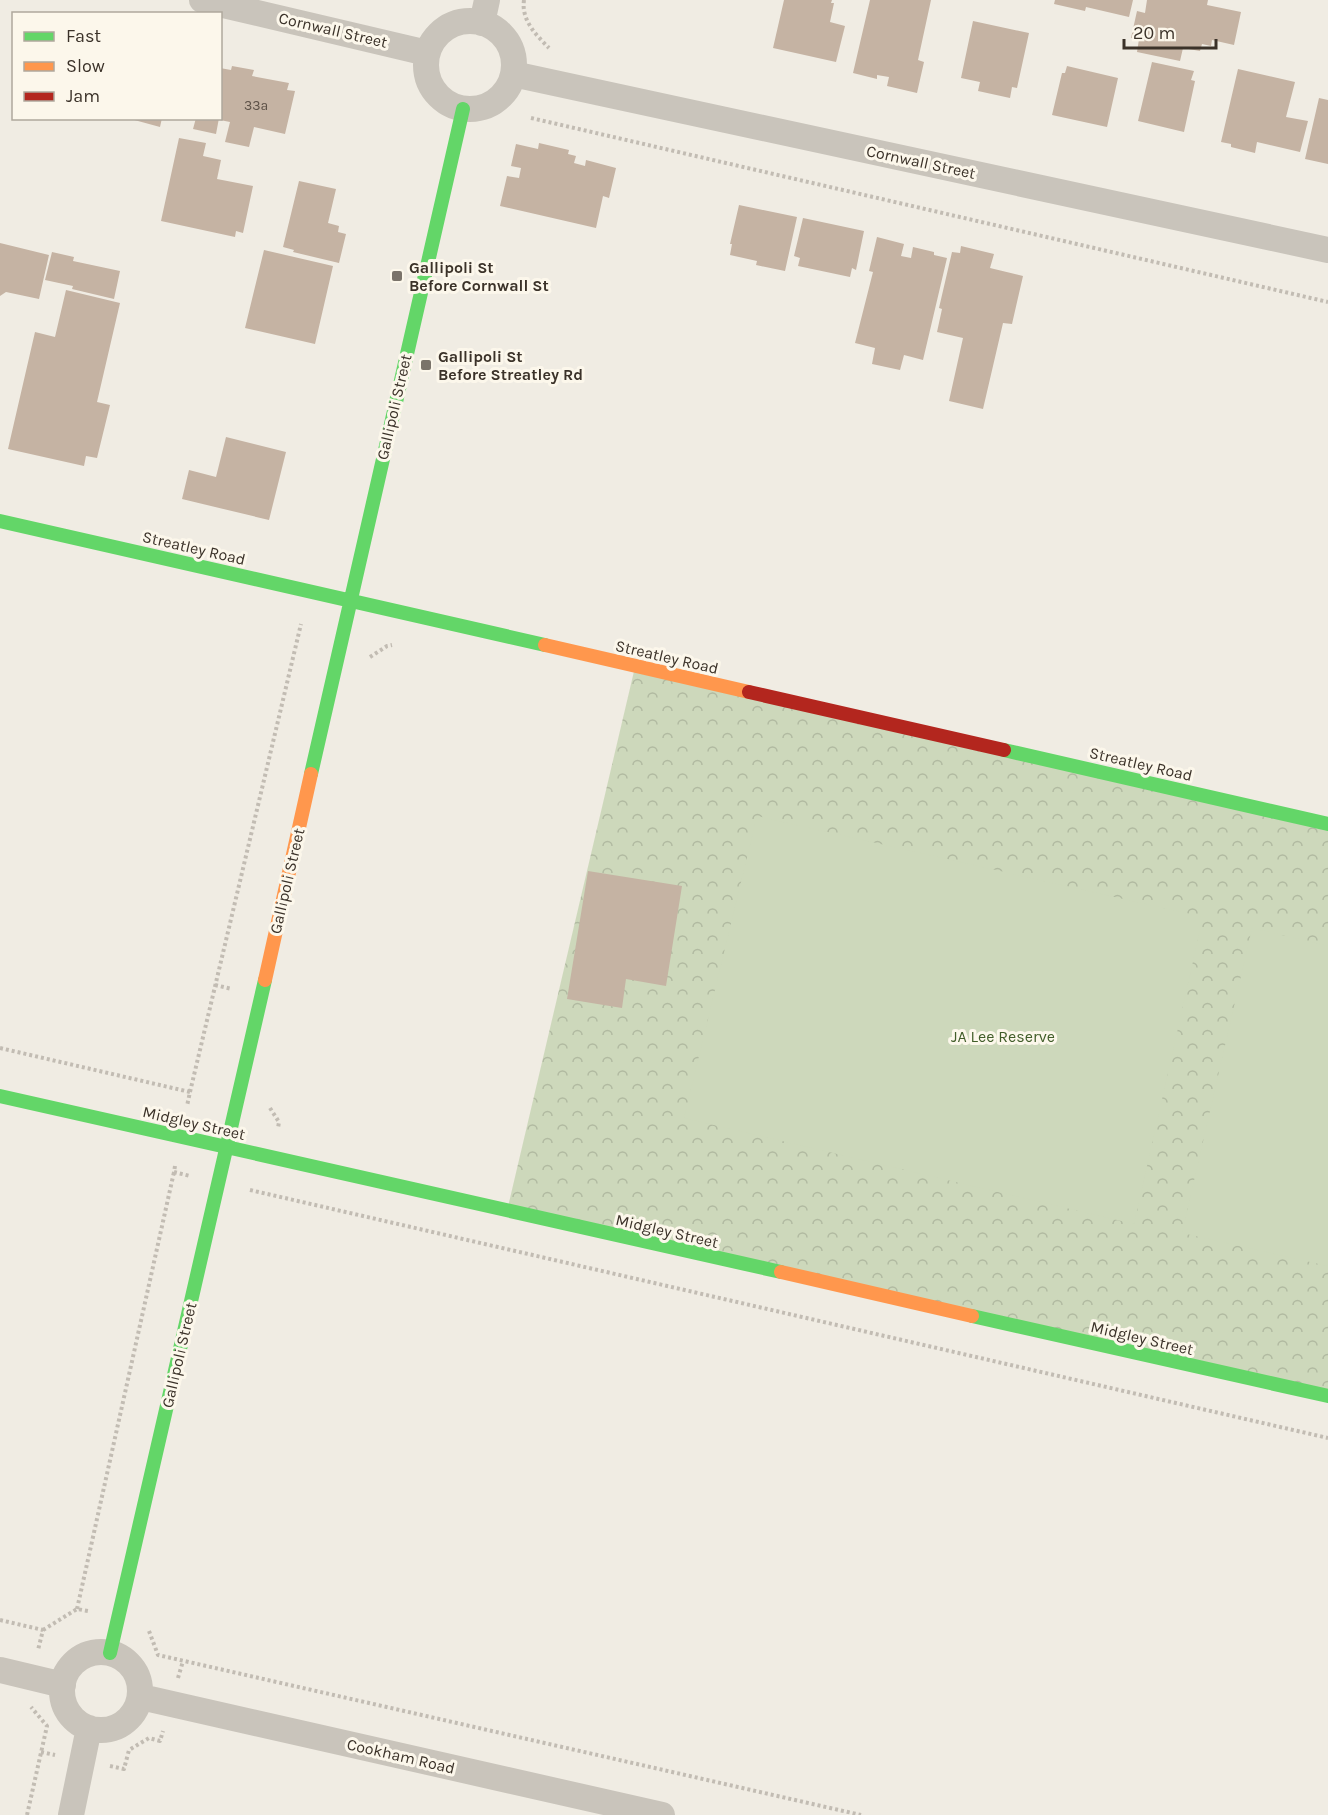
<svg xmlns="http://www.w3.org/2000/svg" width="1328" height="1815" font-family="Karla,sans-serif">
<defs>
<pattern id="park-crowns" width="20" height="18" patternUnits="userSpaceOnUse" patternTransform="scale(1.5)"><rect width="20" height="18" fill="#cdd8bb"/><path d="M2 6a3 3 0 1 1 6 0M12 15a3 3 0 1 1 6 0" fill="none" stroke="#b1baa1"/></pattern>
</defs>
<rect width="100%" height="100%" fill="#f0ece3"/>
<path fill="url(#park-crowns)" d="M 635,667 L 1328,824 L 1328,1396 L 507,1211 Z"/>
<path fill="#cdd8bb" d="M 757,816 L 1203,917 L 1134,1224 L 684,1118 Z
M 1252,928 L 1328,946 L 1328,1266 L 1182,1233 Z"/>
<path fill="#c5b3a3" d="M 784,0 L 832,0 L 831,3 L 834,3 L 830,22 L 845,26 L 836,62 L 773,48 Z
M 870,0 L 931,0 L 918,60 L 924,62 L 917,93 L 887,86 L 889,77 L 877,75 L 877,79 L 853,73 Z
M 1055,0 L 1133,0 L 1129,17 L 1086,7 L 1085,11 L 1054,4 Z
M 1147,0 L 1208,0 L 1207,5 L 1241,12 L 1234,45 L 1212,40 L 1211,46 L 1202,44 L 1200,51 L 1183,48 L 1180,61 L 1137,52 L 1139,39 L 1131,38 L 1137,11 L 1145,13 Z
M 973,21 L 1029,33 L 1017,88 L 1012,87 L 1010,98 L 978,91 L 980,82 L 961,78 Z
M 1152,62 L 1194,71 L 1191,80 L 1195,81 L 1184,132 L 1138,121 Z
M 232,66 L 254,70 L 252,76 L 289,83 L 287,90 L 295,91 L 285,134 L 254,127 L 249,147 L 225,142 L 230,122 L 220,120 L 220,68 L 231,70 Z
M 1067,66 L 1118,78 L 1107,127 L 1052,115 L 1062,73 L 1065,73 Z
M 1238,69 L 1295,82 L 1286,117 L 1308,121 L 1300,152 L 1257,142 L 1255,153 L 1231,147 L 1231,144 L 1221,142 Z
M 1319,98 L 1328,100 L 1328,164 L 1305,159 Z
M 127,118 L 162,118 L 160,127 Z
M 196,118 L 219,118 L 216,134 L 193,129 Z
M 179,138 L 206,143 L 203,156 L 221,160 L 217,179 L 253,186 L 243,233 L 236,231 L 235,237 L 161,221 Z
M 539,143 L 569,150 L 568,154 L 576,156 L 574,163 L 585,166 L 586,160 L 616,168 L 609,198 L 603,196 L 596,228 L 500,206 L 507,176 L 519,178 L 521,168 L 511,166 L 516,144 L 538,149 Z
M 299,181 L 336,189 L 328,223 L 339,226 L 338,232 L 346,234 L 339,263 L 293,252 L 294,250 L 283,247 Z
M 739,205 L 797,217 L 785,271 L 756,265 L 757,261 L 730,255 L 732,244 L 730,244 Z
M 803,218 L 864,231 L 856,270 L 852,268 L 850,277 L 798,266 L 800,258 L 794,256 Z
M 877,237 L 904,244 L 901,256 L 911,258 L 913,247 L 934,252 L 934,255 L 947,258 L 923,360 L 904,355 L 900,370 L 872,364 L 875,348 L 855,343 L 873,272 L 869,271 Z
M 0,243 L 49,255 L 39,299 L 6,292 L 0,296 Z
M 961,246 L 994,254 L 990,268 L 1023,276 L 1012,324 L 1003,323 L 983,409 L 949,401 L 963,338 L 937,332 L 942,309 L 939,308 L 952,252 L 960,253 Z
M 264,250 L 333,266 L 315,344 L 245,328 Z
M 52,252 L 74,257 L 73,261 L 120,271 L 114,299 L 72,289 L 73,286 L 45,280 Z
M 66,290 L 120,303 L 97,402 L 110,405 L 97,458 L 86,456 L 84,466 L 8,449 L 35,332 L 55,337 Z
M 226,437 L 286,452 L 269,520 L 182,499 L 189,470 L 216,477 Z
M 588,871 L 682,886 L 666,986 L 626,979 L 622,1008 L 567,999 Z"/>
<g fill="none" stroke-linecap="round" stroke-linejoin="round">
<path stroke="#c2bcb3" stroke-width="4" stroke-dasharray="3 3" stroke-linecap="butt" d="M 524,0 C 521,20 536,35 549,48
M 531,118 L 1328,302
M 370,657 L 387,646 L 392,645
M 215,985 L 232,989
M 0,1048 L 190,1092 L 187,1106
M 190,1092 L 301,624
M 270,1108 L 279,1122 L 278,1128
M 175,1166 L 174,1172 L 190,1176
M 250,1190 L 1328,1438
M 77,1609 L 174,1172
M 0,1620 L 43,1630 L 38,1650
M 43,1630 L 77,1609 L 88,1611
M 149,1631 L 158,1655 L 861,1815
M 178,1678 L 183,1661
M 41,1752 L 55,1755
M 110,1766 L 124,1769 L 129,1750 L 149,1738 L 160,1741 L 163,1731
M 27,1815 L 47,1726 L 31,1707"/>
<path stroke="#c9c4bb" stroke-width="26" d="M 202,0 L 427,53
M426 65a44 44 0 1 1 88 0a44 44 0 1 1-88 0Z
M 482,23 L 487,0
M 513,74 L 1328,250
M62 1691a39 39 0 1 1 78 0a39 39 0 1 1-78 0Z
M 0,1670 L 63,1685
M 141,1697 L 662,1815
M 71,1815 L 89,1728"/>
<path stroke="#63d668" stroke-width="14" d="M 0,521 L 545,645
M 1004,750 L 1328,824
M 311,774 L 463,109
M 0,1096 L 781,1272
M 972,1316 L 1328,1396
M 110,1653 L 265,980"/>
<path stroke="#ff974d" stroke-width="14" d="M 545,645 L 749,692
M 265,980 L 311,774
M 781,1272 L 972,1316"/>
<path stroke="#b3261e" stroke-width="14" d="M 749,692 L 1004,750"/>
</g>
<g fill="#7a736a" stroke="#fcf7eb" stroke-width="2">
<rect x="391" y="270" width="12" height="12" rx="3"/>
<rect x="420" y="359" width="12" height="12" rx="3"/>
</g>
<g text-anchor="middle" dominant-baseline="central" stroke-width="6" stroke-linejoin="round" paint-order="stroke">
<g font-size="14" fill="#5e5248">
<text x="256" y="105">33a</text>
</g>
<g font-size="16" fill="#3b3229" stroke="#fcf7eb">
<text transform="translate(333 30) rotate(13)">Cornwall Street</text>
<text transform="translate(921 162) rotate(12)">Cornwall Street</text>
<text transform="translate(394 407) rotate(-77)">Gallipoli Street</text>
<text transform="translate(194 548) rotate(13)">Streatley Road</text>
<text transform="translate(667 657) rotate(13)">Streatley Road</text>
<text transform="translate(1141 764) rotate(13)">Streatley Road</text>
<text transform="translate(287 881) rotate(-77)">Gallipoli Street</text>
<text transform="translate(194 1123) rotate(13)">Midgley Street</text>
<text transform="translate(667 1231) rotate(13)">Midgley Street</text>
<text transform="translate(1142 1338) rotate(13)">Midgley Street</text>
<text transform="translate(179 1355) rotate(-77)">Gallipoli Street</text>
<text transform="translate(401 1756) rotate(13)">Cookham Road</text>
</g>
<g font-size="16" font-weight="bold" fill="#3b3229" stroke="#fcf7eb" text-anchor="start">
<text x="409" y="267">Gallipoli St<tspan x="409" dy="18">Before Cornwall St</tspan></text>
<text x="438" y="356">Gallipoli St<tspan x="438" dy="18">Before Streatley Rd</tspan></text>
</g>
<g font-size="16" fill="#415d29" stroke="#fcf7eb">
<text x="1003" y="1036">JA Lee Reserve</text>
</g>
</g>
<rect x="12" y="12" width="210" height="108" fill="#fcf7eb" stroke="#afa89d" stroke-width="1.5"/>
<rect x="24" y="32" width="30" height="9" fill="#63d668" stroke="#afa89d" stroke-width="1.5"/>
<text x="66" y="42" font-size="18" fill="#3b3229">Fast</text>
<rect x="24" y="62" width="30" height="9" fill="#ff974d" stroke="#afa89d" stroke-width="1.5"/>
<text x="66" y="72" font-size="18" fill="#3b3229">Slow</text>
<rect x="24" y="92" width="30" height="9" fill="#b3261e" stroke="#afa89d" stroke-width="1.5"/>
<text x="66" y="102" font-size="18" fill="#3b3229">Jam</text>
<path d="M1124 39v9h92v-9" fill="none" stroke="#3b3229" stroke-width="3"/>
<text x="1133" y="39" font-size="18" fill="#3b3229" stroke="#fcf7eb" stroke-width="4.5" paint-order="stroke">20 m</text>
</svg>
